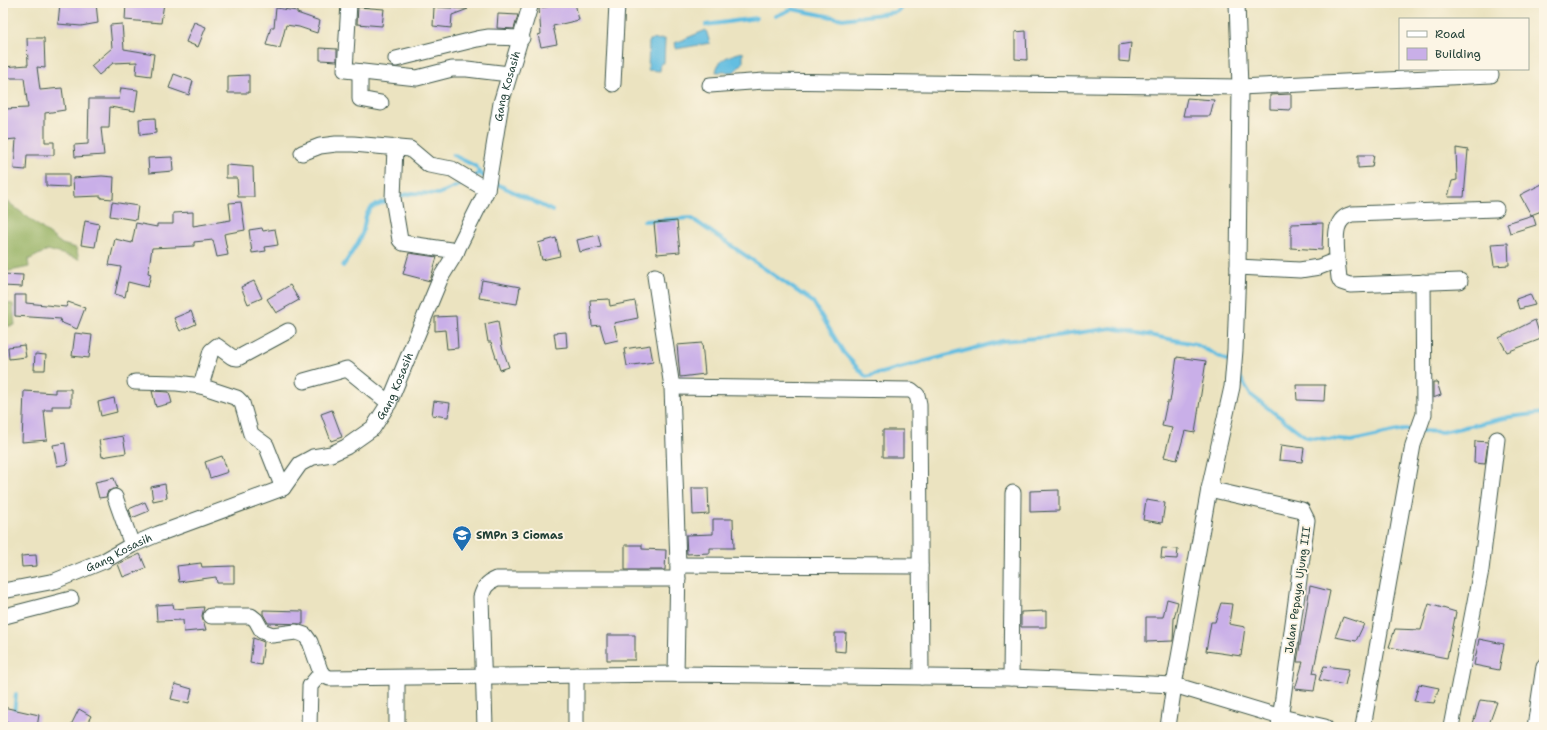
<svg xmlns="http://www.w3.org/2000/svg" width="1547" height="730" font-family="'Shantell Sans',sans-serif">
<rect width="100%" height="100%" fill="#fcf5e5"/>
<filter id="ink" filterUnits="userSpaceOnUse"><feTurbulence type="fractalNoise" baseFrequency=".025" numOctaves="2"/><feDisplacementMap in="SourceGraphic" scale="8" xChannelSelector="R" yChannelSelector="G"/><feConvolveMatrix kernelMatrix="1 2 1 2 8 2 1 2 1" color-interpolation-filters="sRGB"/></filter>
<filter id="wash" filterUnits="userSpaceOnUse"><feTurbulence type="fractalNoise" baseFrequency=".012" numOctaves="4" result="noise"/><feDisplacementMap in="SourceGraphic" scale="16" xChannelSelector="R" yChannelSelector="G"/><feGaussianBlur stdDeviation="0.9" result="paint"/><feColorMatrix in="noise" values="0 0 0 0 0 0 0 0 0 0 0 0 0 0 0 0 0 1.4 0 .05"/><feComposite in="paint" operator="in"/></filter>
<g filter="url(#wash)">
<rect width="100%" height="100%" fill="#ebe3c0"/>
<path fill="#97b265" stroke="#5b784c" d="M 3,198 L 62,244 L 76,248 L 79,259 L 48,250 L 28,260 L 29,267 L 5,272 L 7,303 L 13,304 L 15,325 L 3,327 Z"/>
<path fill="#63bee1" stroke="#417e8a" d="M 706,30 L 710,43 L 676,49 L 675,43 Z
M 665,39 L 664,63 L 661,63 L 660,71 L 648,70 L 649,40 Z
M 743,52 L 743,63 L 734,72 L 716,72 C 718,58 731,55 743,52 Z"/>
<g fill="none" stroke-linecap="round" stroke-linejoin="round">
<path stroke="#63bee1" stroke-width="4" d="M 776,16 L 792,9 L 843,19 L 896,12 L 903,6 L 920,4
M 706,25 L 756,18
M 453,155 L 475,166 L 483,176
M 473,179 L 479,172
M 493,182 L 553,211
M 397,197 L 412,193 L 438,194 L 467,182
M 644,221 L 691,218 L 813,302 L 844,353 L 866,377 L 1002,341 L 1048,337 L 1112,328 L 1195,344 L 1230,362
M 343,266 C 350,256 357,246 362,234 C 365,226 364,214 371,208 C 376,204 384,202 391,200
M 1238,374 L 1251,395 L 1306,437 L 1352,441 L 1403,430 L 1414,430
M 1421,431 L 1443,432 L 1509,417 L 1544,413
M 14,713 L 16,694"/>
</g>
<g id="blocks">
<path fill="#c9afe8" d="M 60,3 L 96,3 L 98,23 L 81,26 L 58,24 Z
M 126,3 L 164,3 L 161,23 L 125,20 Z
M 552,3 L 575,3 L 579,20 L 553,26 L 557,44 L 541,47 L 538,35 L 541,34 L 539,8 L 552,6 Z
M 358,7 L 384,9 L 382,26 L 357,24 Z
M 434,7 L 468,9 L 452,15 L 451,28 L 433,26 Z
M 276,8 L 297,11 L 297,13 L 320,21 L 317,33 L 299,27 L 286,25 L 280,48 L 266,45 L 271,27 L 274,27 Z
M 498,14 L 518,15 L 514,29 L 497,28 Z
M 194,22 L 206,27 L 198,47 L 186,42 Z
M 122,24 L 124,49 L 154,54 L 151,76 L 136,74 L 137,62 L 113,63 L 99,75 L 91,66 L 112,48 L 110,25 Z
M 1026,31 L 1027,60 L 1015,59 L 1015,32 Z
M 27,38 L 44,38 L 45,68 L 37,67 L 40,90 L 62,88 L 65,110 L 45,113 L 45,142 L 54,142 L 54,155 L 27,155 L 26,170 L 14,169 L 16,139 L 5,140 L 4,124 L 4,109 L 28,108 L 24,78 L 3,78 L 3,67 L 28,65 Z
M 1131,43 L 1129,62 L 1119,61 L 1119,45 Z
M 320,48 L 337,49 L 337,61 L 320,60 Z
M 174,74 L 193,81 L 189,95 L 169,88 Z
M 249,75 L 249,93 L 228,93 L 228,76 Z
M 121,88 L 138,90 L 135,111 L 110,107 L 109,128 L 101,128 L 104,155 L 75,157 L 74,145 L 88,144 L 89,99 L 119,99 Z
M 1291,94 L 1291,110 L 1270,109 L 1270,95 Z
M 1187,98 L 1214,100 L 1210,116 L 1183,116 Z
M 155,118 L 156,133 L 140,135 L 139,119 Z
M 1456,148 L 1468,150 L 1464,197 L 1448,197 L 1452,181 L 1457,180 Z
M 1358,155 L 1374,155 L 1372,167 L 1358,168 Z
M 172,157 L 173,171 L 149,173 L 148,158 Z
M 226,165 L 253,167 L 254,197 L 238,197 L 237,178 L 226,178 Z
M 46,174 L 69,174 L 69,187 L 46,186 Z
M 102,176 L 114,177 L 113,199 L 101,198 L 101,196 L 74,197 L 73,178 Z
M 1544,183 L 1544,210 L 1531,215 L 1520,195 Z
M 112,202 L 138,206 L 136,220 L 110,216 Z
M 241,202 L 245,230 L 224,234 L 228,255 L 217,257 L 213,240 L 194,242 L 194,246 L 152,248 L 148,273 L 151,274 L 148,287 L 128,282 L 125,297 L 115,294 L 121,267 L 109,265 L 115,239 L 132,243 L 136,223 L 157,227 L 157,224 L 173,224 L 173,213 L 193,212 L 193,226 L 231,220 L 229,203 Z
M 1533,215 L 1536,225 L 1510,233 L 1507,223 Z
M 85,221 L 99,224 L 95,247 L 81,245 Z
M 677,221 L 680,252 L 657,254 L 654,223 Z
M 1323,223 L 1322,250 L 1291,248 L 1291,224 Z
M 262,228 L 263,231 L 275,229 L 278,245 L 265,247 L 266,251 L 252,253 L 249,230 Z
M 598,235 L 601,247 L 580,252 L 577,240 Z
M 556,238 L 560,256 L 542,260 L 538,243 Z
M 1508,243 L 1509,265 L 1494,266 L 1491,244 Z
M 409,253 L 437,257 L 430,281 L 403,274 Z
M 3,274 L 23,275 L 22,287 L 3,286 Z
M 482,280 L 520,287 L 517,304 L 479,298 Z
M 254,281 L 262,298 L 248,304 L 241,287 Z
M 290,285 L 299,300 L 276,313 L 267,299 Z
M 1530,294 L 1535,305 L 1519,309 L 1516,299 Z
M 15,295 L 26,295 L 26,303 L 66,307 L 68,302 L 85,308 L 77,329 L 60,322 L 61,319 L 15,316 Z
M 609,299 L 610,306 L 635,301 L 638,318 L 614,323 L 618,340 L 605,343 L 600,325 L 592,326 L 590,300 Z
M 191,311 L 196,324 L 180,331 L 174,318 Z
M 456,316 L 458,348 L 447,349 L 445,330 L 435,331 L 435,317 Z
M 1535,320 L 1541,339 L 1507,352 L 1499,338 Z
M 498,321 L 502,347 L 509,367 L 500,370 L 491,342 L 488,342 L 485,324 Z
M 566,332 L 567,347 L 556,348 L 554,333 Z
M 75,333 L 92,335 L 89,358 L 72,356 Z
M 702,343 L 705,374 L 680,377 L 677,345 Z
M 24,345 L 26,357 L 9,359 L 8,347 Z
M 650,345 L 653,362 L 627,366 L 624,349 Z
M 35,354 L 46,355 L 45,370 L 34,370 Z
M 1177,357 L 1206,361 L 1195,433 L 1185,431 L 1177,460 L 1164,457 L 1172,428 L 1162,426 L 1167,402 L 1170,402 Z
M 1433,382 L 1437,382 L 1441,395 L 1433,398 Z
M 1296,385 L 1325,385 L 1324,401 L 1297,400 Z
M 55,389 L 71,389 L 71,406 L 52,406 L 52,410 L 44,410 L 47,440 L 22,442 L 24,391 L 55,393 Z
M 152,391 L 169,392 L 172,403 L 156,407 Z
M 114,398 L 117,412 L 101,416 L 98,402 Z
M 434,401 L 450,403 L 448,417 L 432,415 Z
M 332,410 L 342,437 L 331,441 L 321,414 Z
M 883,430 L 903,430 L 903,457 L 883,457 Z
M 123,436 L 126,453 L 102,457 L 99,440 Z
M 1475,441 L 1488,442 L 1485,464 L 1474,463 Z
M 65,443 L 68,464 L 57,466 L 53,445 Z
M 1281,445 L 1304,448 L 1302,462 L 1279,460 Z
M 222,456 L 228,472 L 210,478 L 205,462 Z
M 114,478 L 117,488 L 108,491 L 106,497 L 99,498 L 95,482 Z
M 165,484 L 167,498 L 153,501 L 151,487 Z
M 692,488 L 708,488 L 709,514 L 693,515 Z
M 1059,490 L 1059,511 L 1030,512 L 1030,491 Z
M 1146,500 L 1165,503 L 1162,523 L 1143,520 Z
M 145,502 L 149,511 L 132,518 L 129,509 Z
M 713,519 L 733,519 L 734,548 L 710,548 L 710,553 L 687,554 L 686,535 L 713,534 Z
M 625,545 L 642,545 L 642,549 L 666,550 L 665,570 L 625,570 Z
M 1162,548 L 1178,549 L 1177,559 L 1161,558 Z
M 140,554 L 146,568 L 123,577 L 118,564 Z
M 36,555 L 37,566 L 22,567 L 21,556 Z
M 201,563 L 202,567 L 234,566 L 234,583 L 217,583 L 216,577 L 179,582 L 177,566 Z
M 1310,586 L 1330,591 L 1313,673 L 1317,674 L 1314,691 L 1295,689 L 1303,662 L 1297,662 L 1302,632 L 1303,632 Z
M 1167,599 L 1178,602 L 1174,619 L 1173,641 L 1146,642 L 1146,617 L 1163,617 Z
M 1221,603 L 1232,604 L 1229,624 L 1245,627 L 1241,656 L 1206,651 L 1211,622 L 1215,622 Z
M 173,604 L 174,609 L 204,607 L 202,616 L 206,630 L 184,632 L 183,620 L 157,621 L 156,605 Z
M 1429,604 L 1456,612 L 1447,658 L 1389,647 L 1395,629 L 1421,630 Z
M 263,610 L 303,611 L 303,624 L 268,623 L 263,614 Z
M 1046,611 L 1046,627 L 1021,627 L 1021,612 Z
M 1343,617 L 1364,624 L 1356,641 L 1335,637 Z
M 835,633 L 846,633 L 845,652 L 835,651 Z
M 607,635 L 635,635 L 635,660 L 607,660 Z
M 253,638 L 264,642 L 261,665 L 250,663 Z
M 1479,639 L 1504,644 L 1499,670 L 1474,665 Z
M 1324,666 L 1349,669 L 1345,685 L 1319,680 Z
M 175,684 L 192,689 L 189,703 L 171,699 Z
M 1419,684 L 1439,688 L 1434,703 L 1414,701 Z
M 1480,700 L 1497,702 L 1488,727 L 1472,727 Z
M 3,707 L 39,715 L 37,727 L 20,727 L 14,726 L 14,724 L 3,722 Z
M 79,709 L 91,716 L 85,727 L 70,727 Z"/>
</g>
</g>
<g filter="url(#ink)">
<use href="#blocks" fill-opacity="0" stroke="#3e5649" stroke-width="1"/>
<g fill="none" stroke-linecap="round" stroke-linejoin="round">
<g stroke="#3e5649" stroke-width="17">
<g id="street">
<path d="M 349,3 L 345,70 L 417,78 L 452,69 L 467,69 L 509,74"/>
<path d="M 396,59 L 477,39 L 489,37 L 522,38"/>
<path d="M 360,72 L 360,99 L 381,103"/>
<path d="M 613,84 L 617,3"/>
<path d="M 710,85 L 764,81 L 1240,87 L 1491,75"/>
<path d="M 395,147 L 393,198 L 400,240 L 403,243 L 457,251"/>
<path d="M 302,153 L 320,146 L 336,144 L 353,144 L 410,149 L 429,165 L 452,169 L 487,190"/>
<path d="M 1337,260 L 1339,278 L 1341,282 L 1350,285 L 1460,281"/>
<path d="M 1238,267 L 1300,270 L 1319,267 L 1337,260 C 1337,243 1331,219 1352,214 L 1496,209"/>
<path d="M 655,276 L 672,387 L 678,565 L 676,674"/>
<path d="M 304,381 L 347,369 L 389,403"/>
<path d="M 135,382 L 177,383 L 201,386"/>
<path d="M 672,387 L 911,390 L 917,395 L 919,404 L 921,677"/>
<path d="M 283,488 L 266,445 L 251,434 L 242,403 L 237,398 L 201,386 L 211,351 L 217,346 L 232,357 L 238,358 L 288,331"/>
<path d="M 1209,489 L 1302,510 L 1307,520 L 1279,727"/>
<path d="M 115,497 L 132,545"/>
<path d="M 678,565 L 920,566"/>
<path id="s1" d="M 3,591 L 55,581 L 104,561 L 132,545 L 158,534 L 283,488 L 300,464 L 313,457 L 331,454 L 346,447 L 373,428 L 389,403 L 441,277 L 454,256 L 487,190 L 501,103 L 531,3"/>
<path d="M 5,616 L 71,599"/>
<path d="M 211,616 L 251,616 L 256,620 L 262,631 L 272,635 L 296,632 L 305,635 L 310,642 L 321,673 L 329,678 L 676,674 L 1011,678 L 1174,685 L 1281,717 L 1325,727"/>
<path d="M 1011,678 L 1013,493"/>
<path d="M 309,727 L 310,686 L 321,673"/>
<path d="M 397,727 L 397,678"/>
<path d="M 485,727 L 481,597 C 484,588 486,583 496,579 L 678,579"/>
<path d="M 576,727 L 576,675"/>
<path d="M 1168,727 L 1174,685 L 1209,489 L 1232,387 L 1235,350 L 1238,267 L 1240,87 L 1237,3"/>
<path d="M 1363,727 L 1413,445 L 1424,414 L 1423,282"/>
<path d="M 1451,727 L 1481,570 L 1497,439"/>
<path d="M 1535,727 L 1544,666"/>
</g>
</g>
<use href="#street" stroke="#fff" stroke-width="15"/>
</g>
</g>
<defs>
<g id="school-pin" transform="scale(1)"><path d="M0 17L-7.5 6A9.5 9.5 0 1 1 7.5 6Z" fill="#1f6fb2" stroke="#fcf5e5"/><path d="M0-5L7-2L0 1L-7-2ZM-4 1L0 2.5L4 1V4Q0 6-4 4Z" fill="#fff"/></g>
</defs>
<g fill-rule="evenodd">
<use href="#school-pin" x="462" y="535"/>
</g>
<g text-anchor="middle" dominant-baseline="central" stroke-width="4" stroke-linejoin="round" paint-order="stroke">
<g font-size="11" fill="#1f3d34" stroke="#fcf5e5">
<text stroke="none"><textPath href="#s1" startOffset="782">Gang Kosasih</textPath></text>
<text stroke="none"><textPath href="#s1" startOffset="459">Gang Kosasih</textPath></text>
<text stroke="none"><textPath href="#s1" startOffset="123">Gang Kosasih</textPath></text>
<text transform="translate(1298 590) rotate(-82)">Jalan Pepaya Ujung III</text>
</g>
<g font-size="11" font-weight="bold" fill="#1f3d34" stroke="#fcf5e5" text-anchor="start">
<text x="476" y="535">SMPn 3 Ciomas</text>
</g>
</g>
<rect width="1547" height="730" fill="none" stroke="#fcf5e5" stroke-width="16"/>
<rect x="1399" y="18" width="130" height="52" fill="#fcf5e5" stroke="#a4ab9e"/>
<rect x="1407" y="31" width="20" height="6" fill="#ffffff" stroke="#a4ab9e"/>
<text x="1435" y="38" font-size="12" fill="#1f3d34">Road</text>
<rect x="1407" y="48" width="20" height="12" fill="#c9afe8" stroke="#a4ab9e"/>
<text x="1435" y="58" font-size="12" fill="#1f3d34">Building</text>
</svg>
